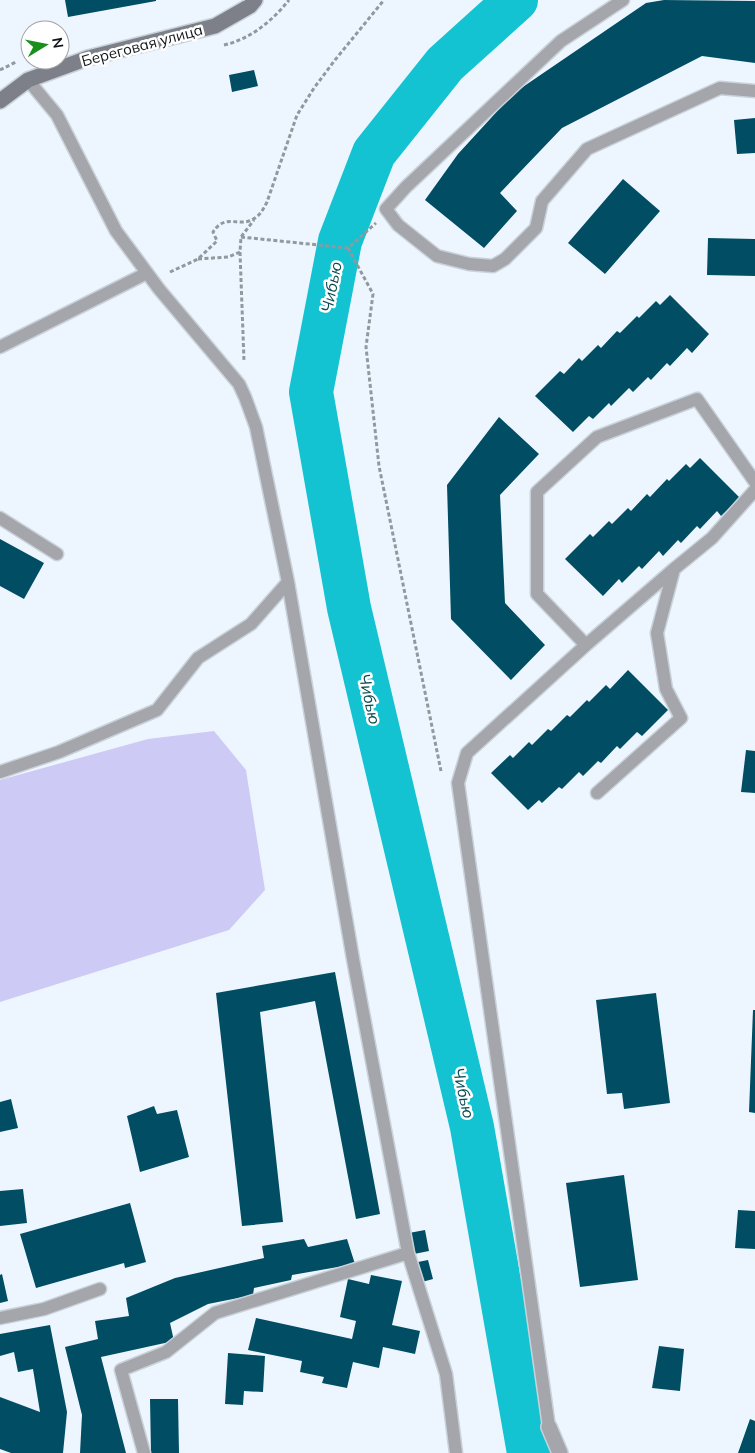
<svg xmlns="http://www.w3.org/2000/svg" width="755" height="1453" font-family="Mulish,sans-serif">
<rect width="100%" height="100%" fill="#edf6fe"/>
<path fill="#cdcaf6" d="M 214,731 L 246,770 L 265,890 L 229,930 L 0,1002 L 0,780 L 148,739 Z"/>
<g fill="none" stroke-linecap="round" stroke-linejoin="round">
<path stroke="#14c3d2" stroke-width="44" d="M 516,0 L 445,64 L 374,153 L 340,241 L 311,392 L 349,608 L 472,1127 L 529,1453"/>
</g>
<path fill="#004d64" d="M 65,0 L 156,0 L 156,1 L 68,17 Z
M 664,0 L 755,1 L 755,63 L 702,56 L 562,128 L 500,193 L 517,211 L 484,248 L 425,200 L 458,154 L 514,93 L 646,3 Z
M 254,70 L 258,86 L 232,92 L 229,75 Z
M 755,118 L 755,153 L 737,154 L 734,120 Z
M 623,179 L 660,211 L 605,274 L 568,243 Z
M 708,238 L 755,239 L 755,276 L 707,275 Z
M 670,295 L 709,334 L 692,353 L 687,348 L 670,366 L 667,363 L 651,380 L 648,377 L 633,392 L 629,388 L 611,406 L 609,403 L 593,419 L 589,416 L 573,432 L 535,396 L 560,371 L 564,374 L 579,358 L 582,361 L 598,345 L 601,348 L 617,331 L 620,333 L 637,316 L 639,318 L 656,301 L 660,305 Z
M 499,417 L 539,454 L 500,495 L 505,603 L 545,645 L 511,680 L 451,619 L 447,485 Z
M 700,458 L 740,498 L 721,516 L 717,511 L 700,529 L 697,526 L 681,543 L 678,540 L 663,556 L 659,551 L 642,569 L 639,566 L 622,583 L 619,579 L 603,596 L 565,559 L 590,534 L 593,537 L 609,521 L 612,524 L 628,508 L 631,511 L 647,494 L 650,497 L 667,479 L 669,481 L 686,464 L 690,468 Z
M 0,539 L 44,563 L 24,599 L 0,586 Z
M 628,670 L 668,710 L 642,736 L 637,732 L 620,749 L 617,746 L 601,763 L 598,761 L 583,776 L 579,772 L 562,789 L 559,787 L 542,803 L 539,800 L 528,810 L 491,773 L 510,755 L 513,758 L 529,742 L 532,745 L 548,729 L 551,731 L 567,715 L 570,717 L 587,700 L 589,702 L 606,685 L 610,689 Z
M 746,750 L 755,751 L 755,793 L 741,792 Z
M 335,972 L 380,1214 L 356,1219 L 315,1001 L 260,1012 L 283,1222 L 242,1226 L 216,993 Z
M 656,993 L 670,1103 L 624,1109 L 622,1093 L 607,1094 L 596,1000 Z
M 753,1010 L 755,1010 L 755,1113 L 749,1112 Z
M 11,1099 L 18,1128 L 0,1132 L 0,1102 Z
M 154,1106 L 157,1114 L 177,1110 L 189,1157 L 140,1172 L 127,1116 Z
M 624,1175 L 638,1280 L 580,1287 L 566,1183 Z
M 23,1189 L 27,1223 L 0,1226 L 0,1191 Z
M 130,1203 L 146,1262 L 125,1268 L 124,1263 L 36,1288 L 20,1234 Z
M 738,1210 L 755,1211 L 755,1249 L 735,1248 Z
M 425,1230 L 429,1251 L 414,1254 L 409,1233 Z
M 304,1239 L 308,1247 L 347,1239 L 355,1264 L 292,1275 L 291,1280 L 254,1288 L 253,1295 L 208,1304 L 170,1323 L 174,1341 L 101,1357 L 126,1453 L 80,1453 L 82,1415 L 65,1347 L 98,1339 L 95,1321 L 129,1316 L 126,1298 L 175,1278 L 264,1258 L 262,1246 Z
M 428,1260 L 433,1279 L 422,1282 L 418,1262 Z
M 2,1274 L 8,1301 L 0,1303 L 0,1275 Z
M 371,1275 L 402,1281 L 392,1325 L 420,1331 L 415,1354 L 383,1347 L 379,1368 L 353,1362 L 347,1388 L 322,1383 L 324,1377 L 300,1372 L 302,1361 L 248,1350 L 256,1318 L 352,1339 L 356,1321 L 340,1317 L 348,1279 L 369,1284 Z
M 50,1325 L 67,1412 L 63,1453 L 11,1453 L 0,1449 L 0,1397 L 40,1412 L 33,1369 L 18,1372 L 14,1352 L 0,1356 L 0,1334 Z
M 659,1346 L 684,1349 L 680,1391 L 652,1388 Z
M 228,1353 L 265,1356 L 263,1392 L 244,1391 L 243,1405 L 225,1404 Z
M 150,1399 L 178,1399 L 179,1453 L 151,1453 Z
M 750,1419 L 755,1421 L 755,1453 L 738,1453 Z"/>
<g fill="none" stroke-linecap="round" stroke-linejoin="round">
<g stroke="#cad2d9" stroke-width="15">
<path id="service" d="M 623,0 L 561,41 L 406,187 L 386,209 L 398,225 L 437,256 L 469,264 L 493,266 L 505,259 L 536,228 L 542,201 L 587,149 L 720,88 L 755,91
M 28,80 L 57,115 L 116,231 L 159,289 L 239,384 L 245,397 L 256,427 L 288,582 L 353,959 L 408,1253 L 446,1374 L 456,1453
M 0,347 L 147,273
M 0,518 L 57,554
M 586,645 L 674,569
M 0,772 L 59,752 L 157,710 L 198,658 L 251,624 L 288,582
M 597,793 L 681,718 L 666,689 L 657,633 L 674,569 L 712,538 L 755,490
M 0,1318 L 44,1309 L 100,1289
M 549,1427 L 458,783 L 467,753 L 586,645 L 537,594 L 537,492 L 597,437 L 697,399 L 755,482
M 144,1453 L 121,1370 L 166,1352 L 215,1313 L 408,1253"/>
</g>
<g stroke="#cad2d9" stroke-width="18">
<path id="minor" d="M 549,1427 L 560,1453"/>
</g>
<g stroke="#cad2d9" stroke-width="18">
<path id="secondary" d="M 0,101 L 28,80 L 88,58 L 215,26 L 250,6 L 255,0"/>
</g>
<path stroke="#91989e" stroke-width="3" stroke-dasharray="4 2.5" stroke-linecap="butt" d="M 224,45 C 251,39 273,20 289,0
M 0,70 L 16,62
M 241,237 L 348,248 L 376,223
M 348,248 L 373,294 L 366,347 L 379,466 L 441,771
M 240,252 L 244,361
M 198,259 L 228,257 L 240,252 L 241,237 L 254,220
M 170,272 L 198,259 L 217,241 L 213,232 C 226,212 240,229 255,218 C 261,214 264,208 267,202 L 297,115 L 314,88 L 335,60 L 384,0"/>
<use href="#service" stroke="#a4a6ab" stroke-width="12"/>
<use href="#minor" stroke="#a4a6ab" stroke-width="15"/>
<use href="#secondary" stroke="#7d8088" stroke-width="15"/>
</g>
<g text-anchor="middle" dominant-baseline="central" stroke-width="5" stroke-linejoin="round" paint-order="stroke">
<g font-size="15" fill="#111518" stroke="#fff">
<text transform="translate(142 45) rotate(-15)">Береговая улица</text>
</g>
<g font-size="16" font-style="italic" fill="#074b52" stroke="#fff">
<text transform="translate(331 287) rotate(-79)">Чибью</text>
<text transform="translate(370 699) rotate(77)">Чибью</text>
<text transform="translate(464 1093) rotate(77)">Чибью</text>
</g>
</g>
<g transform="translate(45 45) rotate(80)"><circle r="24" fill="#ffffff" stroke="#a0a1a3"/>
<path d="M0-4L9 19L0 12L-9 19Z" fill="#19901b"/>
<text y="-8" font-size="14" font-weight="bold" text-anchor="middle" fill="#111518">N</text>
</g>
</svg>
